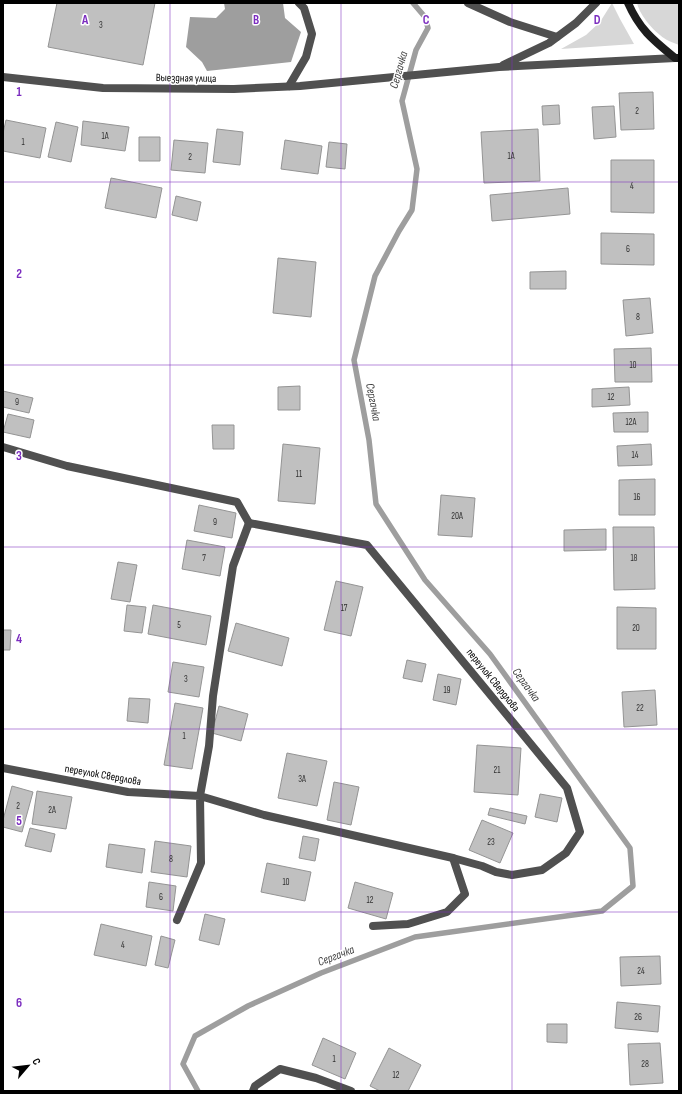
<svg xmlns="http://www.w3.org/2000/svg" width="682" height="1094" font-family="'Sofia Sans Condensed',sans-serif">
<rect width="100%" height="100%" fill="#fff"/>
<path fill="#d7d7d7" d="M 612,3 L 620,19 L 634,44 L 561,49 L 586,35 L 600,22 Z
M 637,3 L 679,3 L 679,45 C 675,43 670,42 667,40 C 655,33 640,16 637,3 Z"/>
<path fill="#9e9e9e" d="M 224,3 L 283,3 L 285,18 L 301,32 L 291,62 L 207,71 L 202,62 L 186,47 L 190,17 L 216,18 L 225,9 Z"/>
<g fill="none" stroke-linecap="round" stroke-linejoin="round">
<path stroke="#9e9e9e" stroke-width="5.5" d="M 198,1091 L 183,1064 L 195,1036 L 248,1006 L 321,973 L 415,937 L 602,911 L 633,886 L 630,848 L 490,654 L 425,580 L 376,504 L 369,440 L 354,360 L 375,276 L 399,231 L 412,210 L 417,169 L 402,101 L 416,50 L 428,28 L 425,17 L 413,3"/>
</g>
<path fill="#c0c0c0" stroke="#949494" d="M 57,3 L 155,3 L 143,65 L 48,47 Z
M 653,92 L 654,129 L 621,130 L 619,93 Z
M 559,105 L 560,124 L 543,125 L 542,106 Z
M 614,106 L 616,137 L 594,139 L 592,107 Z
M 6,120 L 46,128 L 40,158 L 3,151 L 3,133 Z
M 83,121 L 129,127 L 125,151 L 81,145 Z
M 56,122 L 78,127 L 71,162 L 48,157 Z
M 217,129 L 243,132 L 240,165 L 213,162 Z
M 538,129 L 540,181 L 484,183 L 481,132 Z
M 139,137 L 160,137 L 160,161 L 139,161 Z
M 174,140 L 208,143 L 205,173 L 171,170 Z
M 285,140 L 322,146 L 318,174 L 281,169 Z
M 329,142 L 347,144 L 345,169 L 326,167 Z
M 611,160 L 654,160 L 654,213 L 611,212 Z
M 111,178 L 162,188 L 156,218 L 105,208 Z
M 568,188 L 570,214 L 492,221 L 490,195 Z
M 176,196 L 201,202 L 197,221 L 172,215 Z
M 601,233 L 654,234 L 654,265 L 601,264 Z
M 278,258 L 316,262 L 311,317 L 273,313 Z
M 566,271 L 566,289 L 530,289 L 530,272 Z
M 650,298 L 653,333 L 626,336 L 623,300 Z
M 651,348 L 652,382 L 615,382 L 614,349 Z
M 300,386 L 300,410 L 278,410 L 278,387 Z
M 629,387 L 630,405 L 592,407 L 592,389 Z
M 3,391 L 33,398 L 29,413 L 3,407 Z
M 648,412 L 648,432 L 614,432 L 613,413 Z
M 8,414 L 34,420 L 30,438 L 3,432 Z
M 212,425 L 234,425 L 234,449 L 213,449 Z
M 283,444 L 320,448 L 315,504 L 278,501 Z
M 651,444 L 652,465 L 618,466 L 617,446 Z
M 655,479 L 655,515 L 619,515 L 619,480 Z
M 441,495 L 475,498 L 472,537 L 438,535 Z
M 199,505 L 236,513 L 232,538 L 194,531 Z
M 613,527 L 654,527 L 655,589 L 614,590 Z
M 606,529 L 606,550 L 564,551 L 564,530 Z
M 187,540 L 225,547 L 220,576 L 182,569 Z
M 118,562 L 137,565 L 130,602 L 111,599 Z
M 336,581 L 363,587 L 351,636 L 324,630 Z
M 127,605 L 146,607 L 142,633 L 124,631 Z
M 153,605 L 211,616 L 206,645 L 148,634 Z
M 617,607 L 656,608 L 656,649 L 617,649 Z
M 236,623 L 289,638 L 282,666 L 228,651 Z
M 3,630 L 11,630 L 10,650 L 3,650 Z
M 407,660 L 426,664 L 422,682 L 403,678 Z
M 173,662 L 204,667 L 199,697 L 168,692 Z
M 438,674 L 461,679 L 456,705 L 433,700 Z
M 655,690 L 657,725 L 624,727 L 622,692 Z
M 129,698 L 150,699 L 148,723 L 127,721 Z
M 175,703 L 203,708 L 192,769 L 164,765 Z
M 219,706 L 248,714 L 241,741 L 212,733 Z
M 477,745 L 521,748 L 518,795 L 474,792 Z
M 287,753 L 327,761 L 317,806 L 278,798 Z
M 334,782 L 359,787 L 351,825 L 327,820 Z
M 12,786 L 33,792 L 22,832 L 3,827 L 3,820 Z
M 37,791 L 72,797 L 66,829 L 32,824 Z
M 540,794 L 562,798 L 557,822 L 535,817 Z
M 490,808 L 527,816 L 525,824 L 488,815 Z
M 482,820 L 513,833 L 500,863 L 469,850 Z
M 30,828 L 55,834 L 51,852 L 25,846 Z
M 303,836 L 319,839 L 315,861 L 299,858 Z
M 155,841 L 191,846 L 187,877 L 151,872 Z
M 109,844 L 145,849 L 142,873 L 106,867 Z
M 267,863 L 311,872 L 305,901 L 261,892 Z
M 149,882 L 176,886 L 173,911 L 146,907 Z
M 355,882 L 393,893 L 386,919 L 348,908 Z
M 205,914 L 225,919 L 219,945 L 199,940 Z
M 101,924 L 152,936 L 146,966 L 94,955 Z
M 161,936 L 175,940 L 168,968 L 155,965 Z
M 660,956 L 661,984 L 621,986 L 620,957 Z
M 617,1002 L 660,1006 L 658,1032 L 615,1028 Z
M 547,1024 L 567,1024 L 567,1043 L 547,1042 Z
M 323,1038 L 356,1053 L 345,1079 L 312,1065 Z
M 660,1043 L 663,1083 L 630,1085 L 628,1044 Z
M 389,1048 L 421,1065 L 408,1091 L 380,1091 L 370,1086 Z"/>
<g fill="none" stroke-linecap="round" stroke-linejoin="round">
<path stroke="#505050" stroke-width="8" d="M 468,3 L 510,22 L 557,37
M 289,86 L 306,57 L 312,34 L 304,8 L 299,3
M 3,447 L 67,466 L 237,502 L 249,523
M 373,926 L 408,924 L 447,912 L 465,894 L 453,858"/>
<path stroke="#505050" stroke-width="8" d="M 3,768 L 128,792 L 200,796 L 264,815 L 453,858 L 482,866 L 496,872 L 512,875 L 542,870 L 566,853 L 580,832 L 567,788 L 367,545 L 249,523 L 233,566 L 213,696 L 209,746 L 200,796 L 201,863 L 177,920
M 253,1091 L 255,1086 L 280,1069 L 316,1078 L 351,1091"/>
<path stroke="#505050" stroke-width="8" d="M 503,65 L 549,43 L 576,23 L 596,3
M 3,77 L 103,88 L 234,89 L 300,86 L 499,67 L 675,58"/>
<path stroke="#1d1d1d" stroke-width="8" d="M 628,3 C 640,30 653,40 675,58 L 679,58"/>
</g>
<path fill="none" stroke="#7b2cbf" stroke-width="1" stroke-opacity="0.55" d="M 170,3 L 170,1091M 341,3 L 341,1091M 512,3 L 512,1091M 3,182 L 679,182M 3,365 L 679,365M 3,547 L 679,547M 3,729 L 679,729M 3,912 L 679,912"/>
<g text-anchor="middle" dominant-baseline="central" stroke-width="3" stroke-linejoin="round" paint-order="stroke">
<g font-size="9" fill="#303030">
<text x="101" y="25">3</text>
<text x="637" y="111">2</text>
<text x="105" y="136">1А</text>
<text x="23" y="142">1</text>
<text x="511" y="156">1А</text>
<text x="190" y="157">2</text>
<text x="632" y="186">4</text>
<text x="628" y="249">6</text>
<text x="638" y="317">8</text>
<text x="633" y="365">10</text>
<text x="611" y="397">12</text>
<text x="17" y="402">9</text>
<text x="631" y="422">12А</text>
<text x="635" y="455">14</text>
<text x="299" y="474">11</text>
<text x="637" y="497">16</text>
<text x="457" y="516">20А</text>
<text x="215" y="522">9</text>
<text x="204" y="558">7</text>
<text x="634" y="558">18</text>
<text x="344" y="608">17</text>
<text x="179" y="625">5</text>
<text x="636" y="628">20</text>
<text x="186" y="679">3</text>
<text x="447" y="690">19</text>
<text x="640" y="708">22</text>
<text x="184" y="736">1</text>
<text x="497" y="770">21</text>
<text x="302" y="779">3А</text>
<text x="18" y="806">2</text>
<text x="52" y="810">2А</text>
<text x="491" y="842">23</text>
<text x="171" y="859">8</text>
<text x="286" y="882">10</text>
<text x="161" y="897">6</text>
<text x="370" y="900">12</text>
<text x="123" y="945">4</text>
<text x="641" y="971">24</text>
<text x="638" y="1017">26</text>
<text x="334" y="1059">1</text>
<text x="645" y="1064">28</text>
<text x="396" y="1075">12</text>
</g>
<g font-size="11" fill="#000" stroke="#fff">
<text transform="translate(186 78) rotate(1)">Выездная улица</text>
<text transform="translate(493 680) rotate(51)">переулок Свердлова</text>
<text transform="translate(103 775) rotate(10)">переулок Свердлова</text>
</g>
<g font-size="12" font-style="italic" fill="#3f3f3f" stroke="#fff">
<text transform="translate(399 70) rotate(-74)">Сергачка</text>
<text transform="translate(373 402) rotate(79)">Сергачка</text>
<text transform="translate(526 685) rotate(54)">Сергачка</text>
<text transform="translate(336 956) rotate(-21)">Сергачка</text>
</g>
</g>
<g font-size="13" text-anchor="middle" font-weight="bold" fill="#7b2cbf" stroke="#fff" stroke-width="3" stroke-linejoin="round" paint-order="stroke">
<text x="85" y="24">A</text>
<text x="256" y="24">B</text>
<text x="426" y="24">C</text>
<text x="597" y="24">D</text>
<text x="19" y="96">1</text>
<text x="19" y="278">2</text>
<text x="19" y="460">3</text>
<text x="19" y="643">4</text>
<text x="19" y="825">5</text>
<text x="19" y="1007">6</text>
</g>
<rect width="682" height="1094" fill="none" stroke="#000000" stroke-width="8"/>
<g transform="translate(28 1066) rotate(62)" stroke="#ffffff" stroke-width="3" paint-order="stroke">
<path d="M0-3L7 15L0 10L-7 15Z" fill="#000000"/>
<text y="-6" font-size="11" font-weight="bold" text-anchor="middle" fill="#000000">С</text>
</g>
</svg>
